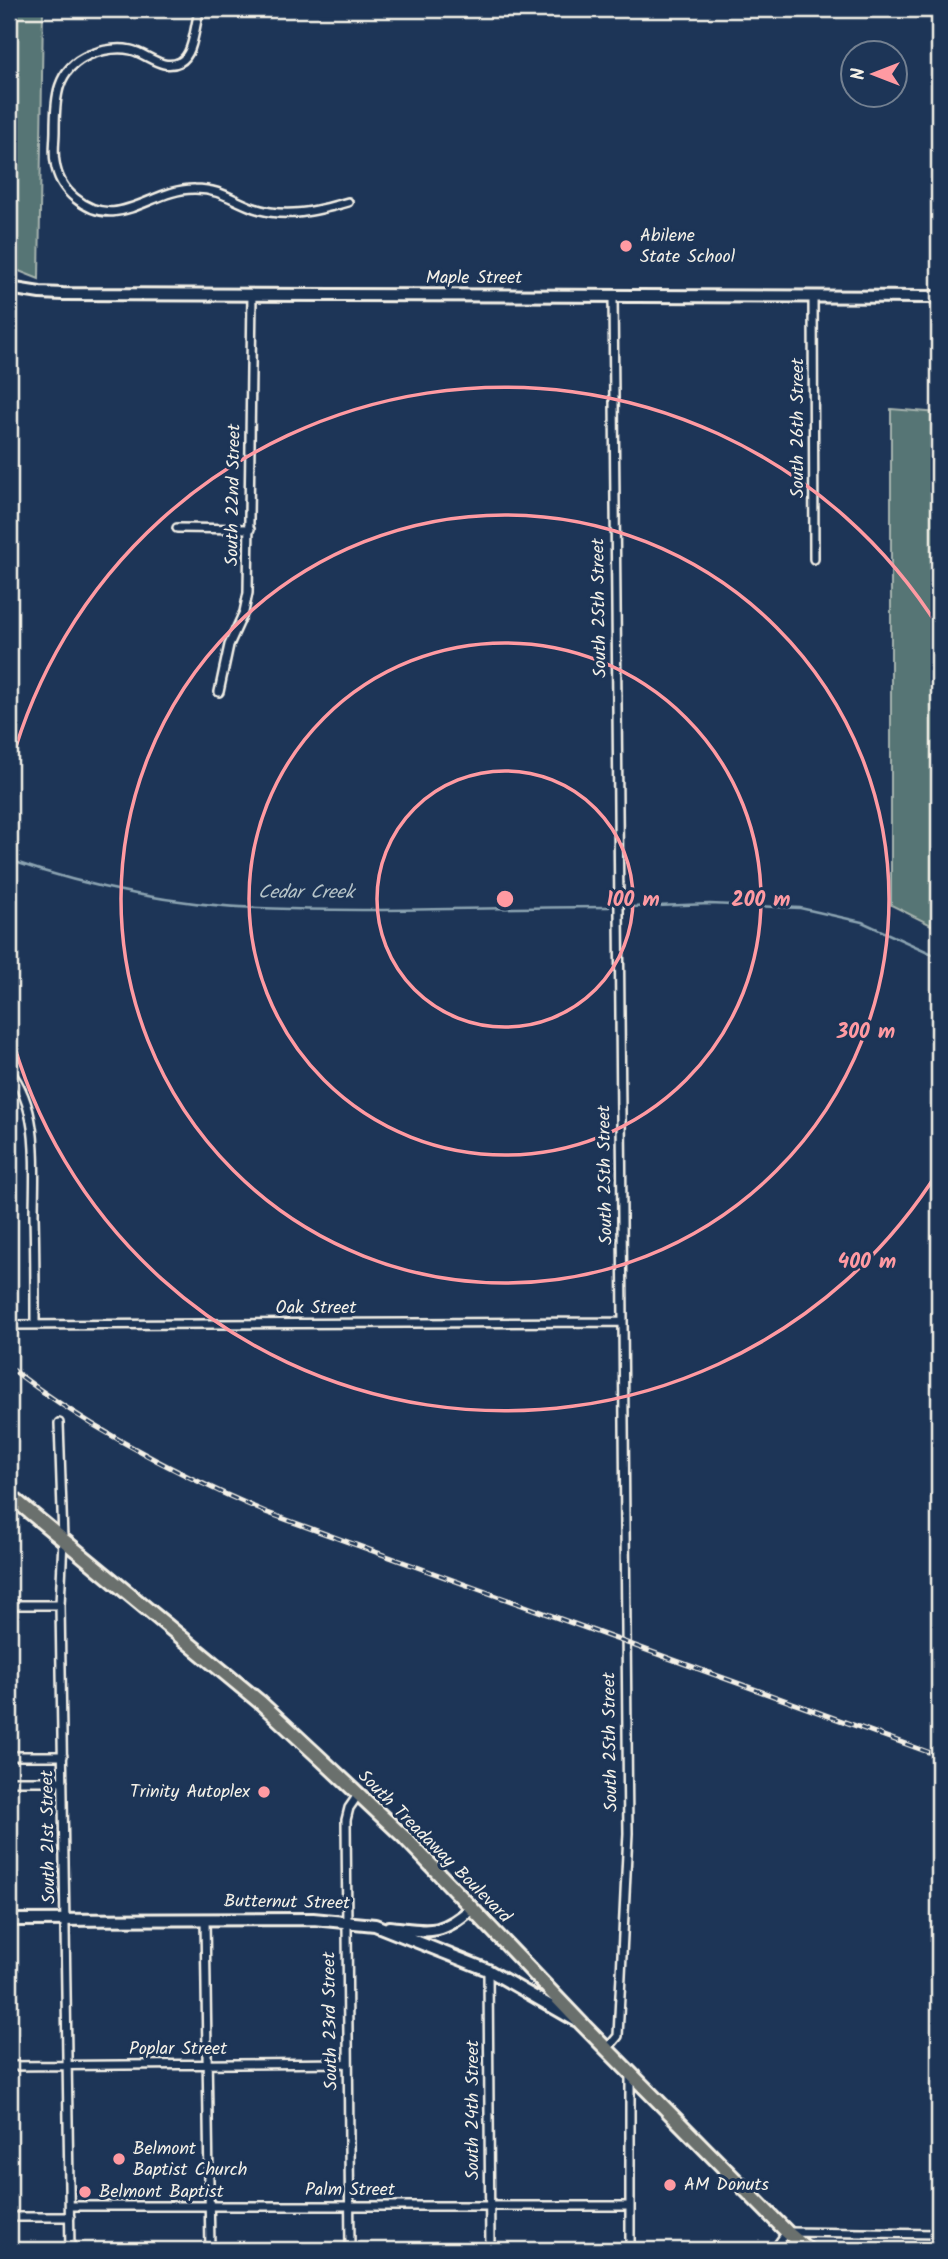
<svg xmlns="http://www.w3.org/2000/svg" width="948" height="2259" font-family="Kalam,sans-serif">
<rect width="100%" height="100%" fill="#1d3557"/>
<filter id="ink" filterUnits="userSpaceOnUse"><feTurbulence type="fractalNoise" baseFrequency=".0143" numOctaves="2"/><feDisplacementMap in="SourceGraphic" scale="14" xChannelSelector="R" yChannelSelector="G"/><feConvolveMatrix kernelMatrix="1 2 1 2 8 2 1 2 1" color-interpolation-filters="sRGB"/></filter>
<g filter="url(#ink)">
<path fill="#577574" stroke="#a6b3ae" stroke-width="2" d="M 9,9 L 43,9 L 39,279 L 9,267 Z
M 891,409 L 939,413 L 939,929 L 891,905 Z"/>
<g fill="none" stroke-linecap="round" stroke-linejoin="round">
<path stroke="#8ba3b1" stroke-width="2.5" d="M 9,860 C 88,887 175,905 258,908 C 375,913 492,907 609,907
M 630,907 L 710,904 L 800,908 L 862,922 L 939,957"/>
<g stroke="#f4f1e8" stroke-width="12">
<path id="street" d="M 200,9 C 194,24 195,54 180,62 C 162,71 148,54 131,50 C 117,47 102,50 89,55 C 56,69 55,98 55,130 C 55,141 53,152 55,162 C 57,177 64,189 75,198 C 118,234 151,188 195,189 C 220,189 232,200 254,208 C 286,219 317,211 348,202
M 813,297 L 814,559
M 177,528 L 250,529
M 219,692 L 229,645 L 244,612 L 248,593 L 252,294
M 9,1070 C 41,1110 34,1168 34,1216 C 35,1252 35,1288 35,1324
M 9,1325 L 623,1322
M 59,1423 L 63,1539 L 60,1605 L 70,2250
M 9,1605 L 60,1605
M 9,1756 L 63,1756
M 9,1781 L 63,1781
M 205,1919 L 210,2250
M 488,1970 L 490,2250
M 607,2049 L 618,2036 L 628,1833 L 613,296
M 9,2066 L 347,2063
M 630,2075 L 630,2250
M 70,2206 L 630,2206
M 9,2217 L 70,2217
M 350,2250 L 346,1820 L 349,1808 L 358,1795
M 774,2250 L 787,2232 L 939,2234"/>
</g>
<g stroke="#f4f1e8" stroke-width="16">
<path id="secondary" d="M 9,288 L 40,293 L 63,294 L 939,297
M 9,1920 L 313,1919 L 375,1925 L 488,1970 L 575,2020
M 389,1927 C 428,1931 439,1937 471,1909"/>
</g>
<g stroke="#f4f1e8" stroke-width="18">
<path id="primary" d="M 9,1495 L 261,1703 L 319,1757 L 405,1838 L 582,2024 L 787,2232 L 808,2250"/>
</g>
<use href="#street" stroke="#1d3557" stroke-width="7"/>
<use href="#secondary" stroke="#1d3557" stroke-width="10"/>
<use href="#primary" stroke="#6b706d" stroke-width="12"/>
<g stroke="#f4f1e8" stroke-width="5">
<path id="rail" d="M 9,1367 C 88,1428 176,1474 268,1513 L 939,1756"/>
</g>
<use href="#rail" stroke="#1d3557" stroke-width="2.5" stroke-dasharray="8" stroke-linecap="butt"/>
</g>
</g>
<g fill="none" stroke="#ff9aa2" stroke-width="3.5">
<circle cx="505" cy="899" r="128"/>
<circle cx="505" cy="899" r="256"/>
<circle cx="505" cy="899" r="384"/>
<path d="M939 1170A512 512 0 0 1 9 1027M9 771A512 512 0 0 1 939 628"/>
</g>
<g fill="#ff9aa2" stroke="#1d3557" stroke-width="2.5">
<circle cx="626" cy="246" r="7"/>
<circle cx="264" cy="1792" r="7"/>
<circle cx="119" cy="2159" r="7"/>
<circle cx="670" cy="2185" r="7"/>
<circle cx="85" cy="2192" r="7"/>
</g>
<g text-anchor="middle" dominant-baseline="central" stroke-width="6" stroke-linejoin="round" paint-order="stroke">
<g font-size="18" fill="#f4f1e8" stroke="#1d3557" text-anchor="start">
<text x="640" y="236">Abilene<tspan x="640" dy="21">State School</tspan></text>
<text x="250" y="1792" text-anchor="end">Trinity Autoplex</text>
<text x="133" y="2149">Belmont<tspan x="133" dy="21">Baptist Church</tspan></text>
<text x="684" y="2185">AM Donuts</text>
<text x="99" y="2192">Belmont Baptist</text>
</g>
<g font-size="18" fill="#f4f1e8" stroke="#1d3557">
<text x="474" y="278">Maple Street</text>
<text transform="translate(798 428) rotate(-90)">South 26th Street</text>
<text transform="translate(234 495) rotate(-89)">South 22nd Street</text>
<text transform="translate(600 608) rotate(-91)">South 25th Street</text>
<text transform="translate(606 1175) rotate(-91)">South 25th Street</text>
<text x="316" y="1308">Oak Street</text>
<text transform="translate(611 1742) rotate(-91)">South 25th Street</text>
<text transform="translate(49 1837) rotate(-91)">South 21st Street</text>
<text transform="translate(434 1847) rotate(45)">South Treadaway Boulevard</text>
<text transform="translate(287 1903) rotate(1)">Butternut Street</text>
<text transform="translate(331 2021) rotate(-91)">South 23rd Street</text>
<text x="178" y="2049">Poplar Street</text>
<text transform="translate(473 2110) rotate(-90)">South 24th Street</text>
<text x="350" y="2190">Palm Street</text>
</g>
<g font-size="19" font-style="italic" fill="#b7c4c8" stroke="#1d3557">
<text x="306" y="893">Cedar Creek</text>
</g>
</g>
<circle cx="505" cy="899" r="10" fill="#ff9aa2" stroke="#1d3557" stroke-width="3.5"/>
<g font-size="21" text-anchor="middle" font-weight="bold" fill="#ff9aa2" stroke="#1d3557" stroke-width="6" stroke-linejoin="round" paint-order="stroke">
<text x="633" y="906">100 m</text>
<text x="761" y="906">200 m</text>
<text x="866" y="1038">300 m</text>
<text x="867" y="1268">400 m</text>
</g>
<rect width="948" height="2259" fill="none" stroke="#1d3557" stroke-width="35"/>
<rect x="18" y="18" width="913" height="2224" fill="none" stroke="#f4f1e8" stroke-width="2.5" filter="url(#ink)"/>
<g transform="translate(874 74) rotate(270)"><circle r="33" fill="#1d3557" stroke="#738091" stroke-width="2"/>
<path d="M0-5L12 26L0 18L-12 26Z" fill="#ff9aa2"/>
<text y="-10" font-size="19" font-weight="bold" text-anchor="middle" fill="#f4f1e8">N</text>
</g>
</svg>
